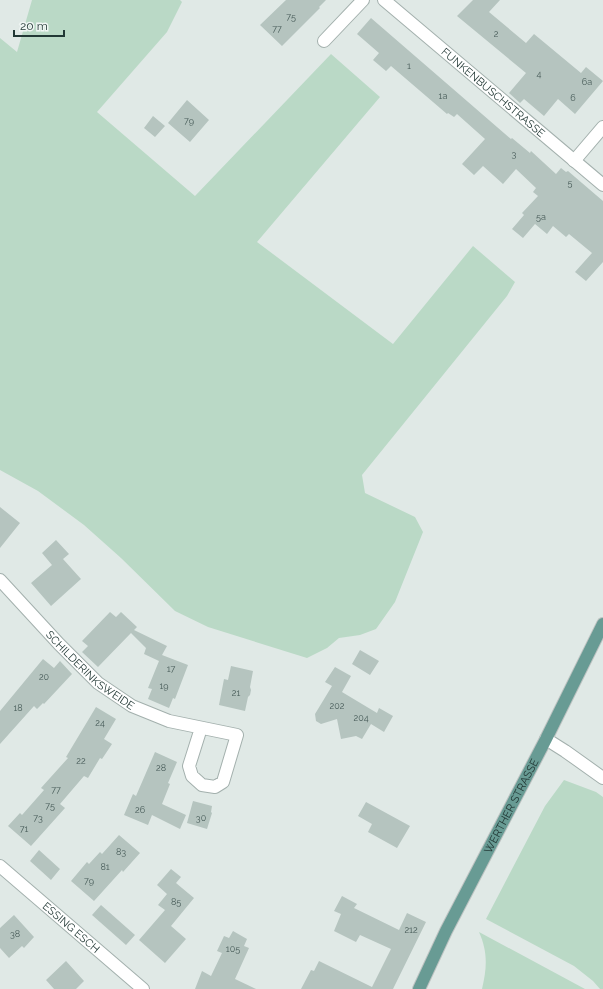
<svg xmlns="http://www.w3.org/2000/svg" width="603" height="989" font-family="Raleway,sans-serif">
<rect width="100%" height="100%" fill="#e0e9e6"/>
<path fill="#bad9c6" d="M 32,0 L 180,0 L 182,2 L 167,32 L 97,112 L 195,196 L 331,54 L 380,97 L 257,242 L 393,344 L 473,246 L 515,282 L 507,296 L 362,475 L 365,493 L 415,517 L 423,532 L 395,602 L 376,629 L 360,635 L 339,638 L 327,648 L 307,658 L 208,627 L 175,611 L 121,558 L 84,525 L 38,491 L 0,470 L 0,38 L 17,52 Z
M 564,780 L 596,792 L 603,797 L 603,989 L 600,989 L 593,981 L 574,966 L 486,919 L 545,806 Z
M 479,932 L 585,989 L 482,989 C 487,968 488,952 479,932 Z"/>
<path fill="#b5c4bf" d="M 286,0 L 326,0 L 319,7 L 320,8 L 282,46 L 260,25 Z
M 473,0 L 500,0 L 489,12 L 526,43 L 534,34 L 581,73 L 586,67 L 603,81 L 575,114 L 558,99 L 544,116 L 524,99 L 520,103 L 509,93 L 526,73 L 457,16 Z
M 371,18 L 511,139 L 512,138 L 530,153 L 531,151 L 556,174 L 561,168 L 566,172 L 568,171 L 603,201 L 603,262 L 586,281 L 575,272 L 592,253 L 569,234 L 566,237 L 553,226 L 547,234 L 535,224 L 523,238 L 512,229 L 524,215 L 522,213 L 538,196 L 533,192 L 536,188 L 516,169 L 503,184 L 483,166 L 474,175 L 462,164 L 485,139 L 457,114 L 454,117 L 448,113 L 447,114 L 391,66 L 386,71 L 373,60 L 379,53 L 357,34 Z
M 187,100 L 209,120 L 190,142 L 168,123 Z
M 153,116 L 165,126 L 155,137 L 144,128 Z
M 0,507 L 20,523 L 0,548 Z
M 56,540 L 69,554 L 63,559 L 81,579 L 51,606 L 31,583 L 52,565 L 42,553 Z
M 110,612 L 116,617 L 121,612 L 137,627 L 134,630 L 167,646 L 162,655 L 188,665 L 175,699 L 173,698 L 169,708 L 148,699 L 152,689 L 148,688 L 159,661 L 144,654 L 146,648 L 131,633 L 98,667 L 82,652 L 88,646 L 82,641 Z
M 360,650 L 379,661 L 370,675 L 352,664 Z
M 43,659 L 54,668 L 60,661 L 72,674 L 44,704 L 43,703 L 37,709 L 34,706 L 0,744 L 0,711 Z
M 231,666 L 253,671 L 250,687 L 251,690 L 250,695 L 248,697 L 245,711 L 219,705 L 224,679 L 228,680 Z
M 335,667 L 351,676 L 342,692 L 377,713 L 379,708 L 393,716 L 384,732 L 371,724 L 362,739 L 356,736 L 341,739 L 337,719 L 321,724 L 316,721 L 315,714 L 332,686 L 325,682 Z
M 96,707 L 116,719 L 104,739 L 112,744 L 102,759 L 100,758 L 88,778 L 84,776 L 60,804 L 65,808 L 31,846 L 8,826 L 20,813 L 22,815 L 44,790 L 41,788 L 68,758 L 66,757 Z
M 155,752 L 177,762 L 168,783 L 170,784 L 162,804 L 186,815 L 180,829 L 152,815 L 148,825 L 124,815 L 133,794 L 136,796 Z
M 193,801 L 212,806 L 211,812 L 212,813 L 207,829 L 187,823 Z
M 366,802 L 410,826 L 397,848 L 368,832 L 372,824 L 358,816 Z
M 119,835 L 140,853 L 123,872 L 122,870 L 94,901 L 71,881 L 87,862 L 89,864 L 100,852 L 102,854 Z
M 39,850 L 60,869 L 51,880 L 30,861 Z
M 171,869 L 181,877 L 176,883 L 194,898 L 171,926 L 186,939 L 165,963 L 139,940 L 165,910 L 158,905 L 167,894 L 157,885 Z
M 342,896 L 357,904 L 354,908 L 399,930 L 407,913 L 426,922 L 393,989 L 301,989 L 311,970 L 314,971 L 319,961 L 372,987 L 391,949 L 360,935 L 356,942 L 334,931 L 341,914 L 334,911 Z
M 101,905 L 135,935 L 126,945 L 92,915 Z
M 14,915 L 34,937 L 24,948 L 22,946 L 9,958 L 0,948 L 0,928 Z
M 233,931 L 247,939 L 244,946 L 249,948 L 235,979 L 256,989 L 195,989 L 202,971 L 211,976 L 222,953 L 217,951 L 224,936 L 229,938 Z
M 66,961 L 84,981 L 76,989 L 54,989 L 46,980 Z"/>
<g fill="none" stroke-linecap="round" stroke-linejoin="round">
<g stroke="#a3b0ad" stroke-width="14">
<g id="minor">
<path id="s1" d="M 384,0 L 603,185"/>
<path d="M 324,41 L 363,0"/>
<path d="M 574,161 L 603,127"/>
<path id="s2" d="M 0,580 L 59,644 L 98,683 L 132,706 L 169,721 L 237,735 L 223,782 L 215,787 L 202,785 L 192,776 L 189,766 L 201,728"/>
<path d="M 546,739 L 565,751 L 603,778"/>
<path id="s3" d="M 0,866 L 143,989"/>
</g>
</g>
<g stroke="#bdc3c2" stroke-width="14">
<g id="major">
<path id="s4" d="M 419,989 L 446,931 L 546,739 L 603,624"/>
</g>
</g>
<use href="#minor" stroke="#fff" stroke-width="12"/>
<use href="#major" stroke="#689b94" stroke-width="12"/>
</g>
<g text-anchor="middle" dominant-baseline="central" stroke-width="4" stroke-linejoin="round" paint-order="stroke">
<g font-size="9" fill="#475b58">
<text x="291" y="17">75</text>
<text x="277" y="29">77</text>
<text x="496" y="34">2</text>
<text x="409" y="66">1</text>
<text x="539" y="74">4</text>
<text x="587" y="82">6a</text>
<text x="443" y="96">1a</text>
<text x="573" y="98">6</text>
<text x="189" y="121">79</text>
<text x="514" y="154">3</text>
<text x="570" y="183">5</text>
<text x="541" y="217">5a</text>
<text x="171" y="669">17</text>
<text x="44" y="677">20</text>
<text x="164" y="686">19</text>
<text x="236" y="693">21</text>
<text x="337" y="706">202</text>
<text x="18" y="708">18</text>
<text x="361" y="718">204</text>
<text x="100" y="723">24</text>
<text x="81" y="761">22</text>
<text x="161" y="768">28</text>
<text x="56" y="790">77</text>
<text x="50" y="806">75</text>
<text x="140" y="810">26</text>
<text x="38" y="818">73</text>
<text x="201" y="818">30</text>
<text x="24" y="829">71</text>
<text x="121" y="852">83</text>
<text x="105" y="867">81</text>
<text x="89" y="881">79</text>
<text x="176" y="902">85</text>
<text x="411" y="930">212</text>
<text x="15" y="934">38</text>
<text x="233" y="949">105</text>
</g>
<g font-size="11" fill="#223835" stroke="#f0f6f4">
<text stroke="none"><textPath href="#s1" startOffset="143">FUNKENBUSCHSTRASSE</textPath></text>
<text stroke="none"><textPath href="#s2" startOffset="128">SCHILDERINKSWEIDE</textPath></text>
<text stroke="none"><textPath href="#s4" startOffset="205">WERTHER STRASSE</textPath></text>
<text stroke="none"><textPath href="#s3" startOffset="94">ESSING ESCH</textPath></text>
</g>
</g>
<path d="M14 30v6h50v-6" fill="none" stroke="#223835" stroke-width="2"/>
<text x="20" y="30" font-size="12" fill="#223835" stroke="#f0f6f4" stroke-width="3" paint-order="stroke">20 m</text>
</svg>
